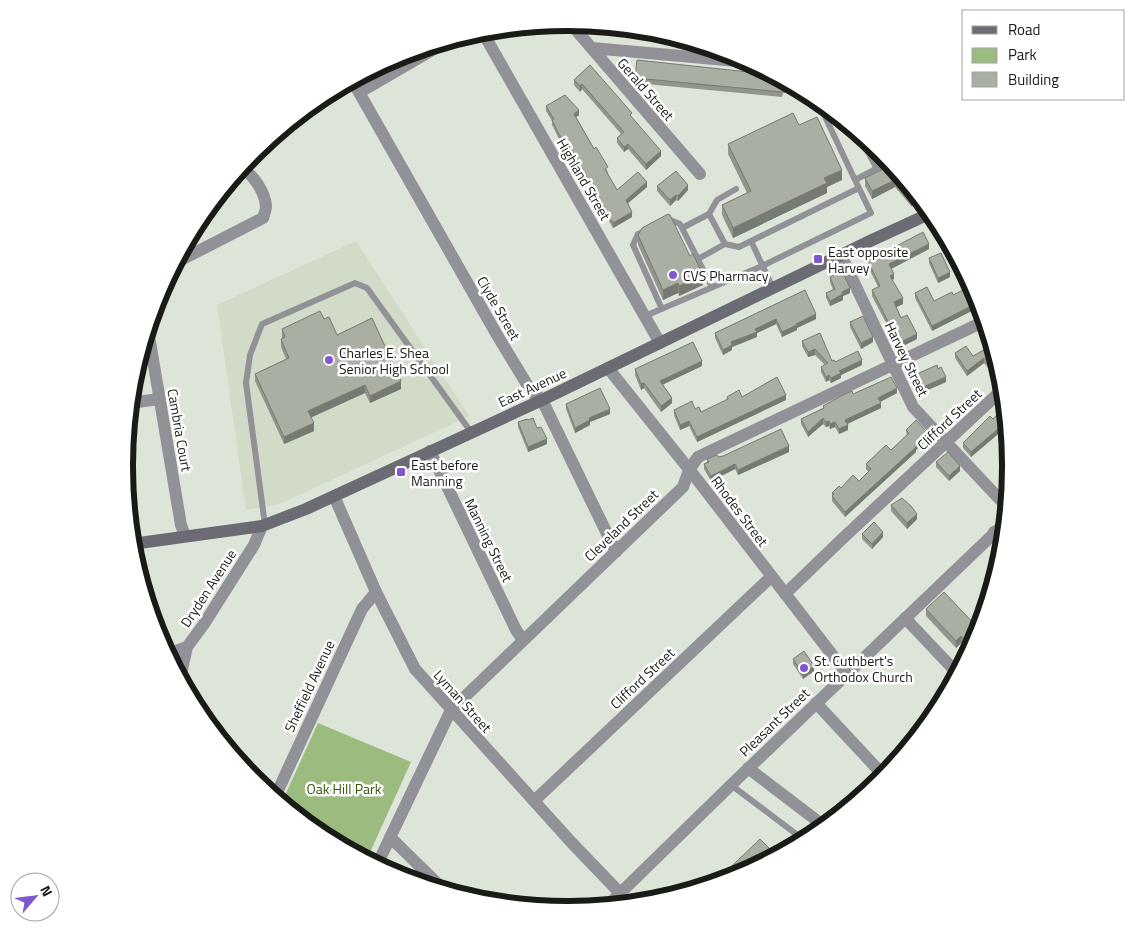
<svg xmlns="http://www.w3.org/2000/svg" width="1135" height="932" font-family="'Titillium Web',sans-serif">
<rect width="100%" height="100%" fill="#dde5d8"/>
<path fill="#d1dbc8" d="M 356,241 L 469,416 L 280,504 L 246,510 L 217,305 Z"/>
<path fill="#9cbb7f" d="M 318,723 L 411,762 L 367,859 L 321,835 L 282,802 Z"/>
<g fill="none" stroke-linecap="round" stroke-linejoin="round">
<path stroke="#929197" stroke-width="6" d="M 821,103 L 820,106 L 855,180
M 858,133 L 877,169
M 709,214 L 725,244 L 739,247 L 751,241
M 929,214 L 949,257 L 955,260 L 957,259
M 666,221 L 668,219 L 680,224 L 712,287
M 682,228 L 709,214 L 717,200 L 736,189
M 645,231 L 638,234 L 633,245 L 662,309
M 698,259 L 725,244
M 773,288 L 751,241 L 859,188 L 855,180 L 889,162
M 645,316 L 762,266 L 871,213 L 859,188
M 265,525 L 246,383 L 250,355 L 262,324 L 355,283 L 367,288 L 471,432
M 731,785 L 804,840"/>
<path stroke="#929197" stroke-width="12" d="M 570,23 L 700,174
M 482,31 L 660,343
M 592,48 L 748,62
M 352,80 L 497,335 L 531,391 L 542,400 L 616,552
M 360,92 L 446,42
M 841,255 L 913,407 L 1007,507
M 175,263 L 263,218 C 264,215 266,210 266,206 C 265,192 253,174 241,168
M 148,330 L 181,525 L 185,536
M 608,368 L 696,478 L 847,674
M 130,403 L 159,399
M 430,451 L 516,630 L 523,640
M 994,532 L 1003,543
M 785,594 L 841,540 L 1003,389
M 905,618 L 957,673
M 168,654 L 187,647 L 204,624 L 254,545 L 262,526
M 180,678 L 187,647
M 816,703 L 884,776
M 275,797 L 362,609 L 376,592
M 534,801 L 771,577
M 390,837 L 443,889
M 377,865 L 451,710 L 683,487 L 689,470 L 698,457 L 985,321"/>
<path stroke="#929197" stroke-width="12" d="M 334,496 L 376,592 L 415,669 L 571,842 L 620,893
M 748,768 L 824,826
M 608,905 L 731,785 L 1006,522"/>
<path stroke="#6c6a73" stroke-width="12" d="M 132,544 L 262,526 L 306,509 L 542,400 L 870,241 L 931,213"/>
</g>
<path fill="#91968c" d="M 590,65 L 632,118 L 661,156 L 646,170 L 628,149 L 624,152 L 617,143 L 617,138 L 621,134 L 582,89 L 580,92 L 574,85 L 574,80 Z
M 758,73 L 789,84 L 789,89 L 786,89 L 785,93 L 783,93 L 782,97 L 635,83 L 635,78 Z
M 546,106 L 579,115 L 576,117 L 608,172 L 607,173 L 617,190 L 647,187 L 628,203 L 632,217 L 613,228 L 564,141 L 561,143 L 552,125 L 552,121 L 546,111 Z
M 799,125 L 842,180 L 827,187 L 827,193 L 733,238 L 722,215 L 722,205 L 747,193 L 728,154 L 728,144 Z
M 891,165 L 912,200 L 912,207 L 895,187 L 872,199 L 865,186 L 865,178 Z
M 657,186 L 688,190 L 678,201 L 676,200 L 670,206 L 657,191 Z
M 638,235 L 703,285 L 679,296 L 678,293 L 663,300 L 638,245 Z
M 929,249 L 891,269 L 894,279 L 892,280 L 903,304 L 896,307 L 901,318 L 917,339 L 899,348 L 872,296 L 872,290 L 878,287 L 868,266 L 868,261 Z
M 929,258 L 950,277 L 938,283 L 929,263 Z
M 830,277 L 850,293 L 843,296 L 843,300 L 830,306 L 826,298 L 826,293 L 833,290 L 830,282 Z
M 805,290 L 816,319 L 797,328 L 797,330 L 782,337 L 776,324 L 757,333 L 757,337 L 732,347 L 732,350 L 723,355 L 715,338 L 715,333 Z
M 915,293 L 934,301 L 932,331 L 915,298 Z
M 324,319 L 337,335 L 401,389 L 370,403 L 365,393 L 311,417 L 314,431 L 284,444 L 255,381 L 255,374 L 286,359 L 281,347 L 281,339 L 282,339 L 282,329 Z
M 850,322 L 873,342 L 861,349 L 850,327 Z
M 989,334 L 998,363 L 989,369 L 984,363 L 967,376 L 955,358 L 955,353 L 973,356 L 987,348 L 984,342 L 984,337 Z
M 802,341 L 832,361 L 862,365 L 841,375 L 841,378 L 831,383 L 829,380 L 826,382 L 821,372 L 821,367 L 825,365 L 815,355 L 808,357 L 802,346 Z
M 702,366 L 663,384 L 672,403 L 661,412 L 644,388 L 641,390 L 635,375 L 635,369 Z
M 938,369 L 946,382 L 923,392 L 917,379 L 917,374 Z
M 897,393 L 880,402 L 881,408 L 847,424 L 848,430 L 839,434 L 835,427 L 830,429 L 829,426 L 826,427 L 823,424 L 808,437 L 801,424 L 801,419 L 823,408 L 823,406 L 853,394 Z
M 727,397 L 742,397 L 786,400 L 697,442 L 689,426 L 680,430 L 674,415 L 674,410 L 695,409 L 701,412 L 727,400 Z
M 566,404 L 610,414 L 590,422 L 590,425 L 575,433 L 566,409 Z
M 1005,406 L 1008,433 L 1004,429 L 971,457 L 963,448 L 963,443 L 993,419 Z
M 518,422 L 537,428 L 547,444 L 528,452 L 518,427 Z
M 906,430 L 928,438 L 916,450 L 916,452 L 845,517 L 832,501 L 832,493 L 841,488 L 859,481 L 869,472 L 866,469 L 866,464 L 891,450 L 907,436 Z
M 789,452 L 738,475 L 735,469 L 711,481 L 704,469 L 704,464 L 707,462 L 707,459 L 718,457 Z
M 936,462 L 960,471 L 949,481 L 936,467 Z
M 891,505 L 917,519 L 907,529 L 891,511 Z
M 862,534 L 883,537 L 872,549 L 862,539 Z
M 926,609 L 977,636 L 969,652 L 961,643 L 956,648 L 926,616 Z
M 793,659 L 814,671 L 803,679 L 793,664 Z"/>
<path fill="#767a72" d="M 582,84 L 582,89 L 580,92 L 580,86 Z
M 579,110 L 579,115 L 574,119 L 574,114 Z
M 564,136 L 564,141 L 561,143 L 561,138 Z
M 628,144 L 628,149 L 624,152 L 624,147 Z
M 661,151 L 661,156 L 646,170 L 646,164 Z
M 842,170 L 842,180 L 827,187 L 827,193 L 733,238 L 733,228 L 824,178 Z
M 895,180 L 895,187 L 872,199 L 872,191 Z
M 647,182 L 647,187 L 626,205 L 626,200 Z
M 688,185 L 688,190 L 678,201 L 678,196 Z
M 676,195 L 676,200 L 670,206 L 670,200 Z
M 632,212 L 632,217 L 613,228 L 613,223 Z
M 929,244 L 929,249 L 889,270 L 889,264 Z
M 950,272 L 950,277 L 938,283 L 938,278 Z
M 894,274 L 894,279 L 890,281 L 890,276 Z
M 703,275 L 703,285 L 679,296 L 679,286 Z
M 678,283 L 678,293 L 663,300 L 663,290 Z
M 850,288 L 850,293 L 843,296 L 843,300 L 830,306 L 830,301 L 842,292 Z
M 903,298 L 903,304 L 894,308 L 894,302 Z
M 979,302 L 980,307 L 932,331 L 932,326 Z
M 816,314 L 816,319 L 797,328 L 797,330 L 782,337 L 782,332 L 796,324 Z
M 776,319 L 776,324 L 757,333 L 757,337 L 732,347 L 732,350 L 723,355 L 723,350 L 731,342 L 755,329 Z
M 917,334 L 917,339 L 899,348 L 899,343 Z
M 873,337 L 873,342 L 861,349 L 861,343 Z
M 815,349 L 815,355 L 808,357 L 808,352 Z
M 984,358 L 984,363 L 967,376 L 967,371 Z
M 996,359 L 998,363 L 989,369 L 989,364 Z
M 862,360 L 862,365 L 841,375 L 841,378 L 831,383 L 831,378 L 839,371 Z
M 702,361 L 702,366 L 660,386 L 660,381 Z
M 829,375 L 829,380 L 826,382 L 826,377 Z
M 946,377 L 946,382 L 923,392 L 923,387 Z
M 401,381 L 401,389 L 370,403 L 370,396 Z
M 644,383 L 644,388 L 641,390 L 641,384 Z
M 365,385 L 365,393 L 308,419 L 308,411 Z
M 897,388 L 897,393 L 878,403 L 878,398 Z
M 786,395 L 786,400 L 697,442 L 697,437 Z
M 672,398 L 672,403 L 661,412 L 661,406 Z
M 881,403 L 881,408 L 845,425 L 845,420 Z
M 610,409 L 610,414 L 590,422 L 590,425 L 575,433 L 575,428 L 589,418 Z
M 823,418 L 823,424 L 808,437 L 808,432 Z
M 689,421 L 689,426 L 680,430 L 680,425 Z
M 829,421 L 829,426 L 826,427 L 826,422 Z
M 835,422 L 835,427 L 830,429 L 830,424 Z
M 314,423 L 314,431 L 284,444 L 284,437 Z
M 1004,424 L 1004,429 L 971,457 L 971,452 Z
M 848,425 L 848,430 L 839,434 L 839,429 Z
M 928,433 L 928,438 L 916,450 L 916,452 L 845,517 L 845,512 Z
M 547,439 L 547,444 L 528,452 L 528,447 Z
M 789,446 L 789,452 L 738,475 L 738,470 Z
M 735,464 L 735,469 L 711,481 L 711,476 Z
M 960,466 L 960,471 L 949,481 L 949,476 Z
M 917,514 L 917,519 L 907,529 L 907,523 Z
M 883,532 L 883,537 L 872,549 L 872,544 Z
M 961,636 L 961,643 L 956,648 L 956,641 Z
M 814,666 L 814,671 L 803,679 L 803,674 Z"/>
<path fill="#a9afa3" stroke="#767a72" d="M 637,60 L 758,73 L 758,71 L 765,71 L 789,84 L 786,84 L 785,88 L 783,87 L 782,92 L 635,78 Z
M 590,65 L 632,113 L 630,115 L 661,151 L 646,164 L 628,144 L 624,147 L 617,138 L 624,132 L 582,84 L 580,86 L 574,80 Z
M 565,95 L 579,110 L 574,114 L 594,149 L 596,147 L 608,167 L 605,169 L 617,190 L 638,172 L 647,182 L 626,200 L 632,212 L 613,223 L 564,136 L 561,138 L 552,120 L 554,119 L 546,106 Z
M 793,113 L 799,125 L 817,117 L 842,170 L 824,178 L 827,183 L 733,228 L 722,205 L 751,191 L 728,144 Z
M 891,165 L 910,188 L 912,200 L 895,180 L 872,191 L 865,178 Z
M 676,171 L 688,185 L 678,196 L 676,195 L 670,200 L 657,186 Z
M 668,214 L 670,215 L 690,256 L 693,254 L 703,275 L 679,286 L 678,283 L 663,290 L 638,235 L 642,228 Z
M 923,232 L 929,244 L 889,264 L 894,274 L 890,276 L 903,298 L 894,302 L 901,318 L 907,315 L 917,334 L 899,343 L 872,290 L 880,286 L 868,261 Z
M 941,253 L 950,272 L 938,278 L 929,258 Z
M 842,271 L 850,288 L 842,292 L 843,294 L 830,301 L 826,293 L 835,289 L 830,277 Z
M 971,286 L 972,289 L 973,289 L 977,297 L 979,302 L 932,326 L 915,293 L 927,287 L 934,301 L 952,292 L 953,295 Z
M 805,290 L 816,314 L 796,324 L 797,325 L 782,332 L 776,319 L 755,329 L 757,332 L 731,342 L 732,345 L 723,350 L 715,333 Z
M 320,311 L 324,319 L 329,317 L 337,335 L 372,318 L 401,381 L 370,396 L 365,385 L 308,411 L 314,423 L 284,437 L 255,374 L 289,358 L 281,339 L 285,337 L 282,329 Z
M 863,316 L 873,337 L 861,343 L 850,322 Z
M 820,333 L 832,361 L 834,360 L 835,362 L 858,351 L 862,360 L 839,371 L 841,373 L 831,378 L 829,375 L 826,377 L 821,367 L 828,363 L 815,349 L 808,352 L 802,341 Z
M 989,334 L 996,359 L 989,364 L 984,358 L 967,371 L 955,353 L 966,346 L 973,356 L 989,347 L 984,337 Z
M 693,342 L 702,361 L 660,381 L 672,398 L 661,406 L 644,383 L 641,384 L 635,369 Z
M 937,365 L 938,369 L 941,367 L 946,377 L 923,387 L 917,374 Z
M 777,377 L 786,395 L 697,437 L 689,421 L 680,425 L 674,410 L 692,401 L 695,409 L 699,407 L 701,412 L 728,399 L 727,397 L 739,390 L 742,397 Z
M 891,377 L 897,388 L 878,398 L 881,403 L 845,420 L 848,425 L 839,429 L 835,422 L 830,424 L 829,421 L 826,422 L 823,418 L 808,432 L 801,419 L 824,408 L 823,406 L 843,395 L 852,391 L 853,394 Z
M 600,388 L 610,409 L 589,418 L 590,420 L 575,428 L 566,404 Z
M 1005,406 L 1007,428 L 1004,424 L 971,452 L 963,443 L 990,416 L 993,419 Z
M 533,418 L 537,428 L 541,427 L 547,439 L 528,447 L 518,422 L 527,419 L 528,420 Z
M 916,420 L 928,433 L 916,446 L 916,447 L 845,512 L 832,496 L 834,494 L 832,493 L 839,486 L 841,488 L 853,475 L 859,481 L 871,469 L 866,464 L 886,445 L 891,450 L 909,433 L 906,430 Z
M 781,429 L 789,446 L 738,470 L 735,464 L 711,476 L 704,464 L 709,462 L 707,459 L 717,455 L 718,457 L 723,456 Z
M 948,452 L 960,466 L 949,476 L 936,462 Z
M 902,498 L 911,506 L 917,514 L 907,523 L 891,505 Z
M 874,522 L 883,532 L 872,544 L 862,534 Z
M 944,592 L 979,629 L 977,636 L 971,647 L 961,636 L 956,641 L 926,609 Z
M 804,651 L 814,666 L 803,674 L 793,659 Z
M 760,839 L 776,855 L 737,876 L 714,883 Z"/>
<g fill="#7e57d1" stroke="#fff" stroke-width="2">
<rect x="813" y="254" width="10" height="10" rx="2.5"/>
<circle cx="673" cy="275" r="5"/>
<circle cx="329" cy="360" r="5"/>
<rect x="396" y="467" width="10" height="10" rx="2.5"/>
<circle cx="804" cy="668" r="5"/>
</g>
<g text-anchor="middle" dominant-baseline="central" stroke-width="5" stroke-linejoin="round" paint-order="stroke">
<g font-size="14" fill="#191b17" stroke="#fff">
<text transform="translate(646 89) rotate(49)">Gerald Street</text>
<text transform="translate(584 179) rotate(60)">Highland Street</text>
<text transform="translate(499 308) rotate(60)">Clyde Street</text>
<text transform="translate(907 359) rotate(64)">Harvey Street</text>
<text transform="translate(532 387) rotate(-25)">East Avenue</text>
<text transform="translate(949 419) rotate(-43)">Clifford Street</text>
<text transform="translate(180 430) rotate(80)">Cambria Court</text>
<text transform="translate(740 511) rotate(53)">Rhodes Street</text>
<text transform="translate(621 525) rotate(-44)">Cleveland Street</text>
<text transform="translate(489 540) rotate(64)">Manning Street</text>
<text transform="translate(208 588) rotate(-57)">Dryden Avenue</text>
<text transform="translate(642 678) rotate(-43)">Clifford Street</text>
<text transform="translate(309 686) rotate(-65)">Sheffield Avenue</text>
<text transform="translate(463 701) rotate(48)">Lyman Street</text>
<text transform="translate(774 722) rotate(-44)">Pleasant Street</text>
</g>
<g font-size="14" fill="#191b17" stroke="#fff" text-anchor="start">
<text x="828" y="251">East opposite<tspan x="828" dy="16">Harvey</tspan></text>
<text x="683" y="275">CVS Pharmacy</text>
<text x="339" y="352">Charles E. Shea<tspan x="339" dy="16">Senior High School</tspan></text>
<text x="411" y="464">East before<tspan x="411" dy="16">Manning</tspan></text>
<text x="814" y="660">St. Cuthbert's<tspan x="814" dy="16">Orthodox Church</tspan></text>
</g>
<g font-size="14" fill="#37560a" stroke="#fff">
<text x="344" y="788">Oak Hill Park</text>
</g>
</g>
<path d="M0 0H1135V932H0ZM567 31H568A434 434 0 0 1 1002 465V467A434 434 0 0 1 568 901H567A434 434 0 0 1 133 467V465A434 434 0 0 1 567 31Z" fill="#fff" fill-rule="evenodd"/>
<path fill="none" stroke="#191b17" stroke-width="6" d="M567 31H568A434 434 0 0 1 1002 465V467A434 434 0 0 1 568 901H567A434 434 0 0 1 133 467V465A434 434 0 0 1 567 31Z"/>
<rect x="962" y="10" width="162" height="90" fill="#ffffff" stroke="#a3a4a2"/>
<rect x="972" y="26" width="25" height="8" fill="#6c6a73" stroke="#a3a4a2"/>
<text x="1008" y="35" font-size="15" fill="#191b17">Road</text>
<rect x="972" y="48" width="25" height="15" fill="#9cbb7f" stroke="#a3a4a2"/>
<text x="1008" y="60" font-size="15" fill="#191b17">Park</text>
<rect x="972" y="72" width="25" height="15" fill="#a9afa3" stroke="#a3a4a2"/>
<text x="1008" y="85" font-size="15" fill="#191b17">Building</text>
<g transform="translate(35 897) rotate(62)"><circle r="24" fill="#ffffff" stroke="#a3a4a2"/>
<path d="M0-4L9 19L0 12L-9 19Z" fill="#7e57d1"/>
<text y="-8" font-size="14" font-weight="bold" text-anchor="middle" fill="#191b17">N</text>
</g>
</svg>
